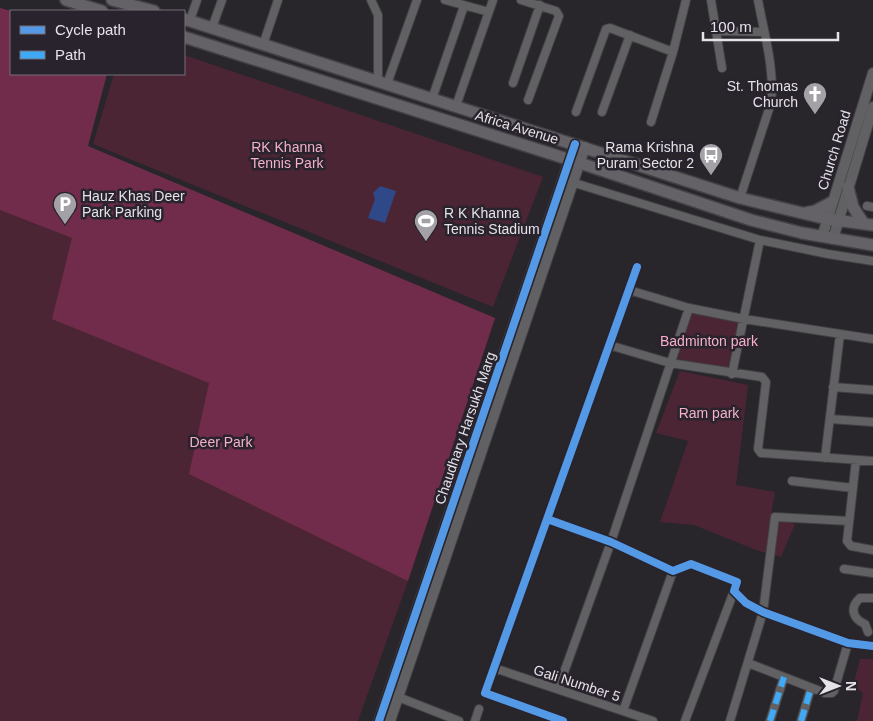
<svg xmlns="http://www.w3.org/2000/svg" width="873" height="721" font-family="Arial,sans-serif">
<rect width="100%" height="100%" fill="#28252b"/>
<path fill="#4c2535" d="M 184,55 L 543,177 L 493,307 L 93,144 L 114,74 L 184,74 Z
M 0,210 L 72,237 L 495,318 L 408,581 L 358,721 L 0,721 Z
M 690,312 L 739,323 L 730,371 L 675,358 Z
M 680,371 L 748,385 L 736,485 L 775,492 L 771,515 L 795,524 L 781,557 L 756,550 L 694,525 L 660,522 L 688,441 L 656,433 Z
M 860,659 L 873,659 L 873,721 L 857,721 L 863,693 L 853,686 Z"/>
<path fill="#722c4b" d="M 0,8 L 11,11 L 11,74 L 107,74 L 88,146 L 495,318 L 408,581 L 189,474 L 209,383 L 52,319 L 72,238 L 0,210 Z"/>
<path fill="#2f4887" d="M 380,186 L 396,191 L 385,223 L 368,218 L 375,199 L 373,193 Z"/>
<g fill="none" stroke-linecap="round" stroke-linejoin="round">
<g stroke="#424045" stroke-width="10">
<path id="minor" d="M 371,0 L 378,15 L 378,81
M 445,0 L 489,12
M 521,0 L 556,11 L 559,16 L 528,100
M 711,0 L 722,68
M 190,20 L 197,0
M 212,28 L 222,0
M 716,31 L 764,32
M 263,45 L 278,0
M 513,83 L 540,5
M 387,84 L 417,0
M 432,99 L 464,6
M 456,106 L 493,0
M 576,112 L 606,29 L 610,28 L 673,52
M 602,112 L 630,35
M 651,122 L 673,52 L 686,0
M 568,181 L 760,240 L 828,254 L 873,261
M 740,198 L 771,103 C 775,69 764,33 758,0
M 867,206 L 873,207
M 629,290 L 689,308 L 744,319 L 873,339
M 609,345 L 670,363 L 762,377 L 766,382 L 758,449 L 761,453 L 873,461
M 732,374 L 760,240
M 833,387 L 873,390
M 830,419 L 873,422
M 825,458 L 840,334
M 856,460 L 847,541 L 851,546 L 873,550
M 792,481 L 853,488
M 547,519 L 611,542 L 673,571 L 691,564 L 737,582 L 734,591 L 746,603 L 763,612 L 848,643 L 873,646
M 844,569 L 873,573
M 868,632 L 865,624 C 853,619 849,608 860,598 L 873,598
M 748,663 L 825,693 L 832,693 L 834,691 L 848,643
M 494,668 L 653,721
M 558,689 L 611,542 L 689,308
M 393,695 L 459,721
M 623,711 L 673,571
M 475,721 L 479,709
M 563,721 L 485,693 L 637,267
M 685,721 L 734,591
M 730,721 L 763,612 L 775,517 L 849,521
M 770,721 L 784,677
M 801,721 L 811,688"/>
</g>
<g stroke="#424045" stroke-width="12">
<path id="tertiary" d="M 822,237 L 873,73
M 833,239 L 873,107
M 379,721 L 575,144
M 390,721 L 585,147"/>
</g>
<g stroke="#424045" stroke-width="14">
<path id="secondary" d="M 66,0 L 102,11
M 112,0 L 154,11
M 184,19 L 740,198 L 827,219 L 873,225
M 184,37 L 580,163 L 751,220 L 802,233 L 873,245
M 848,187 L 853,207 L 864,224
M 805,213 L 815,211 L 832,202"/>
</g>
<use href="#minor" stroke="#616062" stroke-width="8"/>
<use href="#tertiary" stroke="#616062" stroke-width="10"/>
<use href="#secondary" stroke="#646266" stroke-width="11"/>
<path stroke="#3fa9f5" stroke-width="6" stroke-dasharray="12 6" stroke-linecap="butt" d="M 770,721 L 784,677
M 801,721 L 811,688"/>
<g stroke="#28232d" stroke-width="11">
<path id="cycleway" d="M 547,519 L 611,542 L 673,571 L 691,564 L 737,582 L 734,591 L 746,603 L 763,612 L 848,643 L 873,646
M 379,721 L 575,144
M 563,721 L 485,693 L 637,267"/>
</g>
<use href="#cycleway" stroke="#5399e6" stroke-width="8"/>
</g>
<defs>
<g id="church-pin" transform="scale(1.25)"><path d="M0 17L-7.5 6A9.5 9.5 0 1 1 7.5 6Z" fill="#a3a0a6" stroke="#28232d"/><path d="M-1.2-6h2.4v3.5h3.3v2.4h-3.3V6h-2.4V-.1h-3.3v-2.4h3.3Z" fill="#fff"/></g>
<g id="bus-pin" transform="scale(1.25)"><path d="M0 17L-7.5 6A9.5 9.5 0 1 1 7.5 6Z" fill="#a3a0a6" stroke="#28232d"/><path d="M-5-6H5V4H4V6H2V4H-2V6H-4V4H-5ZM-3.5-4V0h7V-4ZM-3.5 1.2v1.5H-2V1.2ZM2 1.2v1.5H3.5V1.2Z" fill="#fff"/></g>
<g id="parking-pin" transform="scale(1.25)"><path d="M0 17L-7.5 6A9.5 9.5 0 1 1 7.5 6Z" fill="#a3a0a6" stroke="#28232d"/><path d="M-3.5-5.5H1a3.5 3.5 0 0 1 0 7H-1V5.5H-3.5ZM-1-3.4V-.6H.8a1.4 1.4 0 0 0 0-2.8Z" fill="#fff"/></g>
<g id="stadium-pin" transform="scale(1.25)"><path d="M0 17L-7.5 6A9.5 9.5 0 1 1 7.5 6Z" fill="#a3a0a6" stroke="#28232d"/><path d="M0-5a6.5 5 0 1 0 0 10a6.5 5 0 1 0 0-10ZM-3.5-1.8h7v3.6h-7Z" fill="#fff"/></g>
</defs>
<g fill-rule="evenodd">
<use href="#church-pin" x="815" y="94"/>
<use href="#bus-pin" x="711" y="155"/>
<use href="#parking-pin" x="65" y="204"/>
<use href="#stadium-pin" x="426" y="221"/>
</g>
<g text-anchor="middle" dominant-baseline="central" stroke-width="5" stroke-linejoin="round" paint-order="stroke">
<g font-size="14" fill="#e5e2e8" stroke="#28232d" text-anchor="end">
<text x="798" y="86">St. Thomas<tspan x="798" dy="16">Church</tspan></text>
<text x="694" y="147">Rama Krishna<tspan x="694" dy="16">Puram Sector 2</tspan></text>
<text x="82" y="196" text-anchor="start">Hauz Khas Deer<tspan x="82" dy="16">Park Parking</tspan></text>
<text x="444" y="213" text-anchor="start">R K Khanna<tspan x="444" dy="16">Tennis Stadium</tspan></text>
</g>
<g font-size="14" fill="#e5e2e8" stroke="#28232d">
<text transform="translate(517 127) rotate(17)">Africa Avenue</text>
<text transform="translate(834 150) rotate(-73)">Church Road</text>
<text transform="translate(465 428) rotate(-71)">Chaudhary Harsukh Marg</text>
<text transform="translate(577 683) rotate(18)">Gali Number 5</text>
</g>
<g font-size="14" fill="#f6b0c9" stroke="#28232d">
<text x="287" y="147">RK Khanna<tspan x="287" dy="16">Tennis Park</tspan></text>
<text x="709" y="341">Badminton park</text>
<text x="709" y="413">Ram park</text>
<text x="221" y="442">Deer Park</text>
</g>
</g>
<rect x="10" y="10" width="175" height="65" fill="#28232d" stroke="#746f78"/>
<rect x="20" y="26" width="25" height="8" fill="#5399e6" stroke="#746f78"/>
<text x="55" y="35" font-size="15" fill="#e5e2e8">Cycle path</text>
<rect x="20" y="51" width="25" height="8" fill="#3fa9f5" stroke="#746f78"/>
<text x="55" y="60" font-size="15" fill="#e5e2e8">Path</text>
<g transform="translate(838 686) rotate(90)" stroke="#28232d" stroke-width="4" paint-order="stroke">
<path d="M0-4L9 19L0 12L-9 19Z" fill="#e5e2e8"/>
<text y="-8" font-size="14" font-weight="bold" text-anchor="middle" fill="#e5e2e8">N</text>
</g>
<path d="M703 32v8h135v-8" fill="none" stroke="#e5e2e8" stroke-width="2.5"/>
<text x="710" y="32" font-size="15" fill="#e5e2e8" stroke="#28232d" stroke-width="4" paint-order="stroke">100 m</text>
</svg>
